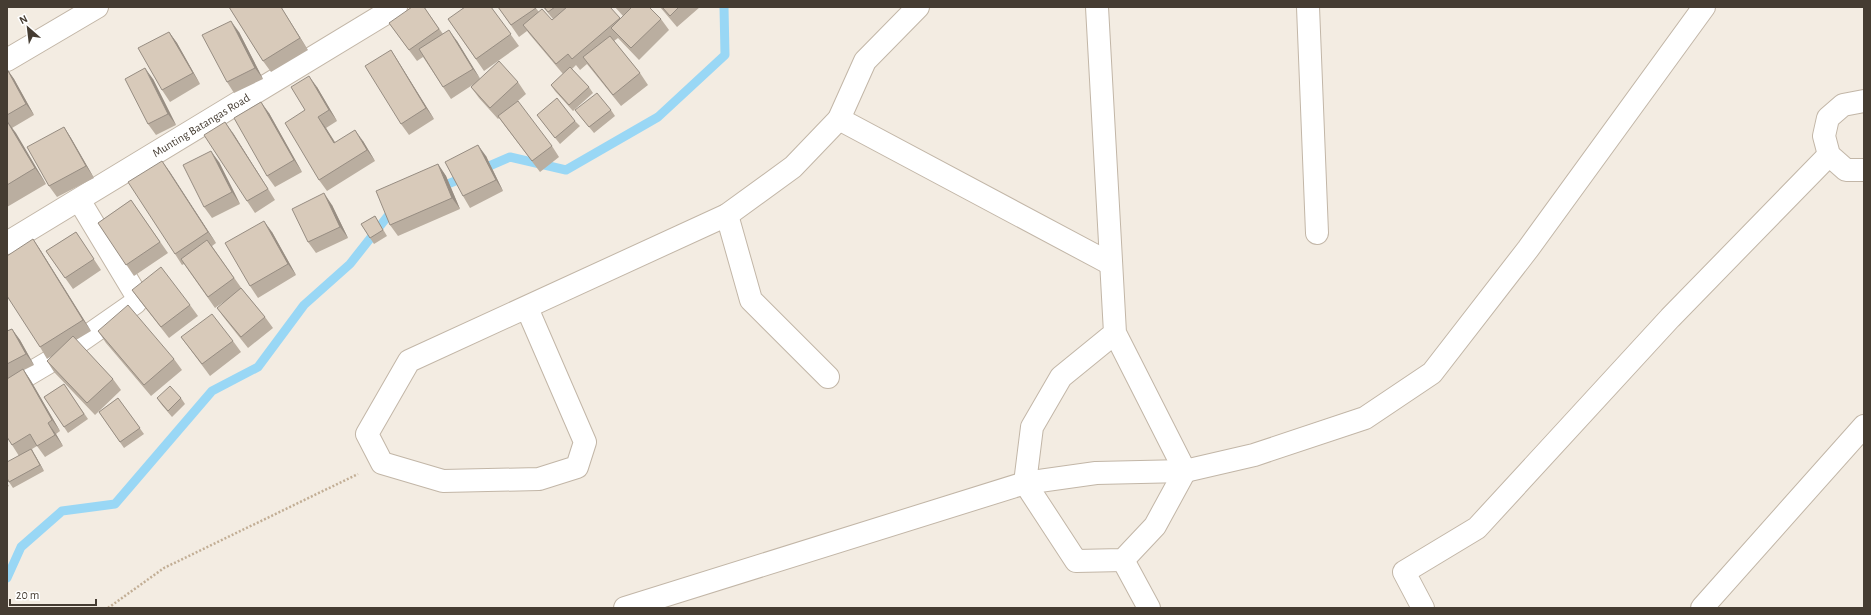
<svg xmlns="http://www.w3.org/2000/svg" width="1871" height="615" font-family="'Alegreya Sans',sans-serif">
<rect width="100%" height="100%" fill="#f3ece2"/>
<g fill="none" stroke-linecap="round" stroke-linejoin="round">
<path stroke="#99d7f5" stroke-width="9" d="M 480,170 L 510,157 L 566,170 L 658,117 L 725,55 L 724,7
M 438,188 L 465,177
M 7,578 L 21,547 L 62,511 L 115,504 L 212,391 L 258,367 L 304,305 L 350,264 L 391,212 L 396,209"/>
<g stroke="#c2b6a7" stroke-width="24">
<g id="minor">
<path d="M 1097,7 L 1115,333 L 1185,471 L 1155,526 L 1123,560 L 1076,561 L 1025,483 L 1032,427 L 1061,377 L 1115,333"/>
<path d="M 1308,7 L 1317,233"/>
<path d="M 7,60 L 97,7"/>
<path d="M 1864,101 L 1843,105 L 1828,118 L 1824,136 L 1829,155 L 1846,170 L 1864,170"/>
<path d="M 839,119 L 1111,264"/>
<path d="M 727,215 L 751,300 L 828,377"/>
<path id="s1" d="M 7,243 L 396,7"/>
<path d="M 527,308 L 585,442 L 577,467 L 539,479 L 443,481 L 382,463 L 367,434 L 409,361 L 727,215 L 793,167 L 839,119 L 865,61 L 918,7"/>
<path d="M 7,387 L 56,358 L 135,303 L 138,298 L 79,200"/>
<path d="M 1123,560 L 1149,608"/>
<path d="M 625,608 L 1025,483 L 1096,473 L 1185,471 L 1254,455 L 1365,418 L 1432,373 L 1528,249 L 1704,7"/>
<path d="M 1423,608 L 1404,572 L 1477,528 L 1670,318 L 1829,155"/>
<path d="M 1702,608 L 1864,426"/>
</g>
</g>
<path stroke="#c2ae95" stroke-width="2.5" stroke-dasharray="2 2" stroke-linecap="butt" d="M 108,608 L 164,568 L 358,474"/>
<use href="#minor" stroke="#fff" stroke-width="22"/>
</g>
<path fill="#baaea0" d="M 229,7 L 281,7 L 308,50 L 271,72 L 263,61 Z
M 424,7 L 443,34 L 457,41 L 480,79 L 518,82 L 526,94 L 512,106 L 552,146 L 559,157 L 540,172 L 499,118 L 498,119 L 479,98 L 471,87 L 474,84 L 451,99 L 423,57 L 417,61 L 389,23 Z
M 491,7 L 519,46 L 484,71 L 448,19 Z
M 498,7 L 535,7 L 539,12 L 552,20 L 553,19 L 543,7 L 610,7 L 620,19 L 623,16 L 615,7 L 649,7 L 661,19 L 669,30 L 639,60 L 618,38 L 614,41 L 640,73 L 648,85 L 621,106 L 587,64 L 580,70 L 576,65 L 572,69 L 589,87 L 593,93 L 573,111 L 555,91 L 551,85 L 563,74 L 531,36 L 527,31 L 519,37 Z
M 660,7 L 700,7 L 677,27 Z
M 169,32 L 177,43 L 200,84 L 170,102 L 162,90 Z
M 239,32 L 263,79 L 234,93 L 227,82 Z
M 391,50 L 398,61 L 434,119 L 409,135 L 401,124 Z
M 7,69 L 14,79 L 34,115 L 12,128 L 46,184 L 7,207 Z
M 153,79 L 176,125 L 156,135 L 148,124 Z
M 317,87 L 337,121 L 326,128 L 335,142 L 363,141 L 375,161 L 327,191 L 319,180 L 305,110 Z
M 575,110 L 611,110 L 615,116 L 594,133 Z
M 269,113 L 302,172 L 275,187 L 267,176 Z
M 537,115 L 575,121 L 580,126 L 560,144 Z
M 64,127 L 71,138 L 94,178 L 57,197 L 49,186 Z
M 233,133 L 275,200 L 255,213 L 247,201 Z
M 486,156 L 503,191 L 470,208 L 463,196 Z
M 162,161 L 216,243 L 212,246 L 242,289 L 265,317 L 273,328 L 248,348 L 225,319 L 217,308 L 225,301 L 215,308 L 184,264 L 182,265 L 175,254 Z
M 219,162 L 240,204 L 212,218 L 204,207 Z
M 438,164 L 446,176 L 460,209 L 398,236 L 390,225 Z
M 131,200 L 168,253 L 134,276 L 98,223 Z
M 332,205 L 348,238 L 316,253 L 308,242 Z
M 375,216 L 387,236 L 374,244 L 361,224 Z
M 76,232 L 101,270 L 73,289 L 46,251 Z
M 272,232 L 296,275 L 258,298 L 250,286 Z
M 33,239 L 41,251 L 91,331 L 76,340 L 113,379 L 121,390 L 95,415 L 54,372 L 47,361 L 52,356 L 47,359 L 40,347 Z
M 132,290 L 190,305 L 198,316 L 169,338 L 140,301 Z
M 12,329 L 20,340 L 34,365 L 24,370 L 31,381 L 60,431 L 56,434 L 63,446 L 45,457 L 37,446 L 32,449 L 35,455 L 44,471 L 13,488 L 9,482 L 19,456 L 7,437 L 7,331 Z
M 98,331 L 174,359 L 182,370 L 151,396 L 106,343 Z
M 181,337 L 233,341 L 241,352 L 210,376 Z
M 64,384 L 88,419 L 68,433 L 44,397 Z
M 118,398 L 144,434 L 124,448 L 99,412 Z
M 157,398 L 181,398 L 185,404 L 172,417 L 161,404 Z
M 7,483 L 9,486 L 7,487 Z"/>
<path fill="#978d82" d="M 281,7 L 308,50 L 300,38 Z
M 231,21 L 239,32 L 263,79 L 255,68 Z
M 449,30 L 457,41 L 481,80 L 473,69 Z
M 169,32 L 177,43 L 200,84 L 193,73 Z
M 391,50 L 398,61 L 434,119 L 426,108 Z
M 145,68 L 153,79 L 176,125 L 168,114 Z
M 7,69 L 14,79 L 34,115 L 26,104 Z
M 309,76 L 317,87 L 337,121 L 329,110 Z
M 261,102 L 269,113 L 302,172 L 294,160 Z
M 318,117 L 326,128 L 342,154 L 334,143 Z
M 7,121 L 16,133 L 46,184 L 35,168 Z
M 225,122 L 233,133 L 275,200 L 268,189 Z
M 64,127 L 71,138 L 94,178 L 86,166 Z
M 355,130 L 363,141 L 375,161 L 367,150 Z
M 478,145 L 486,156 L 503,191 L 496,180 Z
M 211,151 L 219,162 L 240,204 L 232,192 Z
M 162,161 L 170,172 L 216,243 L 208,232 Z
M 438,164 L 446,176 L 460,209 L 452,198 Z
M 324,193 L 332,205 L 348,238 L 340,227 Z
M 264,221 L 272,232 L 296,275 L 288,264 Z
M 33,239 L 41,251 L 91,331 L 83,320 Z
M 12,329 L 20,340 L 34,365 L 26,354 Z
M 23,369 L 31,381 L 60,431 L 52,420 Z
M 48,423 L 56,434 L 63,446 L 55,435 Z
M 31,449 L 35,455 L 44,471 L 40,465 Z"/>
<path fill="#d8caba" stroke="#978d82" d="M 229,7 L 281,7 L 300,38 L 263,61 Z
M 412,7 L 424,7 L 439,29 L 409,50 L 389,23 Z
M 465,7 L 491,7 L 511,34 L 476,59 L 448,19 Z
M 498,7 L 535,7 L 536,8 L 511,25 Z
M 544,7 L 555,7 L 548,12 Z
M 567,7 L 610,7 L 620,18 L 572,59 L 568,54 L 556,64 L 523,25 L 542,9 L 552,20 Z
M 632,7 L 649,7 L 661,19 L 631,48 L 611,28 Z
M 662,7 L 679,7 L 670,16 Z
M 231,21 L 255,68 L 227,82 L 202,35 Z
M 449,30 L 473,69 L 443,87 L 419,49 Z
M 169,32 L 193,73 L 162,90 L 138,48 Z
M 610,36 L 640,73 L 613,95 L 583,57 Z
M 391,50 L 426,108 L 401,124 L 365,66 Z
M 499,61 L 518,82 L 490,108 L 471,87 Z
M 570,67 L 589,87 L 569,105 L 551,85 Z
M 145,68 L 168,114 L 148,124 L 125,79 Z
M 7,69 L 26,104 L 7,115 Z
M 309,76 L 329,110 L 318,117 L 334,143 L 355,130 L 367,150 L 319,180 L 285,123 L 305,110 L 291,87 Z
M 597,93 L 611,110 L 589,127 L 575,110 Z
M 557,98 L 575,121 L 555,138 L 537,115 Z
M 518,101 L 552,146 L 532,161 L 498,116 Z
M 261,102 L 294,160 L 267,176 L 234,118 Z
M 7,121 L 35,168 L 7,185 Z
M 225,122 L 268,189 L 247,201 L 204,135 Z
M 64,127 L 86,166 L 49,186 L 27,147 Z
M 478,145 L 496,180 L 463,196 L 445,162 Z
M 211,151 L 232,192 L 204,207 L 183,165 Z
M 162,161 L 208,232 L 175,254 L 128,182 Z
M 438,164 L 452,198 L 390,225 L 376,191 Z
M 324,193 L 340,227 L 308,242 L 292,209 Z
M 131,200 L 160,242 L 126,265 L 98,223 Z
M 375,216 L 383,230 L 370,238 L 361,224 Z
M 264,221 L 288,264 L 250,286 L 225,243 Z
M 76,232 L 94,259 L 65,278 L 46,251 Z
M 33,239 L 83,320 L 40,347 L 7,296 L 7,256 Z
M 207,240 L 234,278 L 208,297 L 181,259 Z
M 161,267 L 190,305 L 161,327 L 132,290 Z
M 241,288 L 265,317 L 241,337 L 217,308 Z
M 128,305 L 174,359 L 144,385 L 98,331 Z
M 212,314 L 233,341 L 202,364 L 181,337 Z
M 12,329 L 26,354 L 7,364 L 7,331 Z
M 73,336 L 113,379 L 87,403 L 47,361 Z
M 23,369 L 52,420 L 48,423 L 55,435 L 37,446 L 30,434 L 12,445 L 7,437 L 7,379 Z
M 64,384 L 84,414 L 64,427 L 44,397 Z
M 170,386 L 181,398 L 168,411 L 157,398 Z
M 118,398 L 140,428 L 120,442 L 99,412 Z
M 31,449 L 40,465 L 9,482 L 7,478 L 7,462 Z"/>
<g text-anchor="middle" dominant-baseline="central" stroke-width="3" stroke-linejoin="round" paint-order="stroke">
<g font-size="12" fill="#453c32" stroke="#fff">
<text stroke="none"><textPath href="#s1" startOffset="227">Munting Batangas Road</textPath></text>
</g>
</g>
<rect width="1871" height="615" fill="none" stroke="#453c32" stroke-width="16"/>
<g transform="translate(28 28) rotate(332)" stroke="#ffffff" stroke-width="3" paint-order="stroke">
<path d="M0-3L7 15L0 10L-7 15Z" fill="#453c32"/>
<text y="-6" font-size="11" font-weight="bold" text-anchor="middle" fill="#453c32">N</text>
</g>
<path d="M10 599v6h86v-6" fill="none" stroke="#453c32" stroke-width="2"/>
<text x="16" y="599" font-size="12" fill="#453c32" stroke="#ffffff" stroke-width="3" paint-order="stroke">20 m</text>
</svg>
